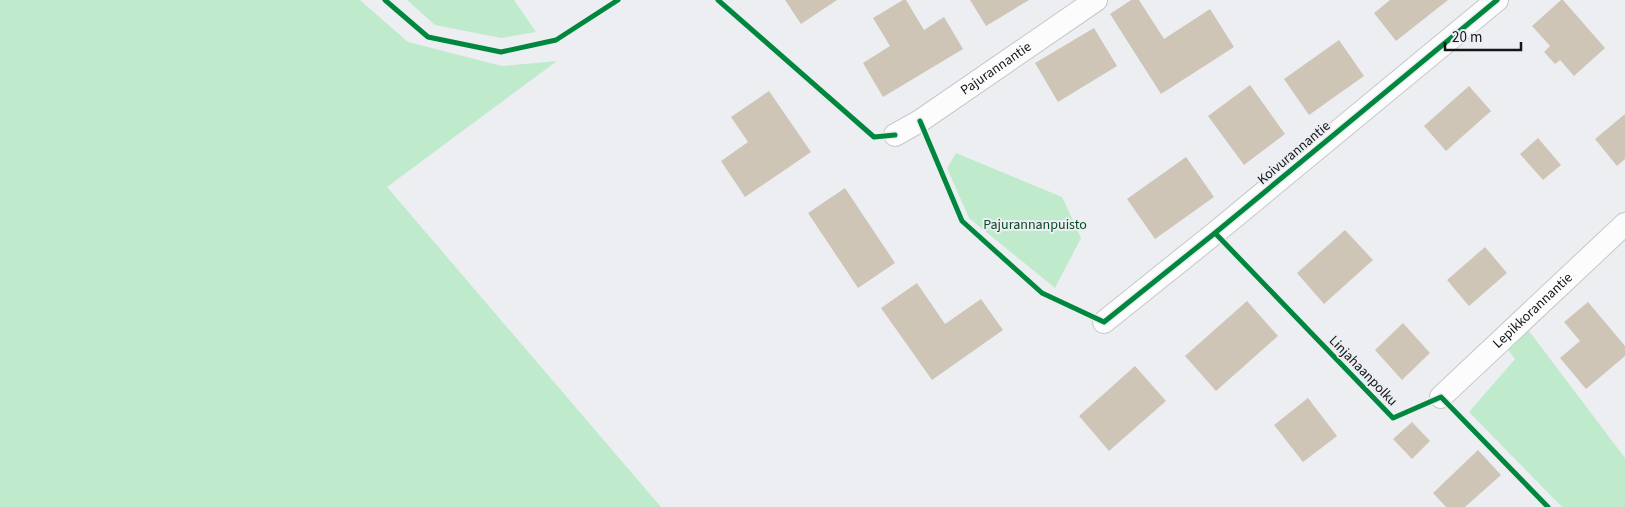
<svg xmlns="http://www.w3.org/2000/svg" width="1625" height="507" font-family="'Source Sans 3',sans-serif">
<rect width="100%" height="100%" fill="#eceef1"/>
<path fill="#bfebcc" d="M 0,0 L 360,0 L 408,42 L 502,66 L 557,61 L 387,187 L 661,507 L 0,507 Z
M 407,0 L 514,0 L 536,32 L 501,38 L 435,25 Z
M 956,153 L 1062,197 L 1081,238 L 1055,288 L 969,218 L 947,168 Z
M 1526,327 L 1625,458 L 1625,507 L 1562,507 L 1469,412 L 1515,359 L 1506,347 Z"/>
<path fill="#cfc5b7" d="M 785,0 L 837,0 L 801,24 Z
M 903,0 L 906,0 L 924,30 L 944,17 L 963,49 L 883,97 L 863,63 L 890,46 L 873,18 Z
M 970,0 L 1029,0 L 986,26 Z
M 1131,0 L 1139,0 L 1164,39 L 1210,9 L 1234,47 L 1161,94 L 1110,14 Z
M 1390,0 L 1448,0 L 1396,41 L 1374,13 Z
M 1561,0 L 1563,0 L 1605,48 L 1574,76 L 1560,60 L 1555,64 L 1544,52 L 1550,46 L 1532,26 Z
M 1094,28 L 1117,66 L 1058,102 L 1035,63 Z
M 1339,40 L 1364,76 L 1309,115 L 1284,79 Z
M 1250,85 L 1285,134 L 1244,165 L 1208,116 Z
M 1469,86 L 1491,111 L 1446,151 L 1424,126 Z
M 769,91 L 811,152 L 745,197 L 721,161 L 748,142 L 731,117 Z
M 1625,114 L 1625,159 L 1617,166 L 1595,139 Z
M 1538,138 L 1561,165 L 1543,180 L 1520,154 Z
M 1186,157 L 1214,197 L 1155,239 L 1127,199 Z
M 845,188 L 895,263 L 858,288 L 808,213 Z
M 1345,230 L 1373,260 L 1324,304 L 1297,273 Z
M 1485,247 L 1507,273 L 1469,306 L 1447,280 Z
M 917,283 L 945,324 L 981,299 L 1003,330 L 932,380 L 881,308 Z
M 1247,301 L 1278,336 L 1216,391 L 1185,356 Z
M 1588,302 L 1625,346 L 1625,356 L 1586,389 L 1560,358 L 1580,341 L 1564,322 Z
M 1403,323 L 1430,353 L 1402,380 L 1375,350 Z
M 1135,366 L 1166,401 L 1109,451 L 1079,416 Z
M 1308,398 L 1337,436 L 1303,462 L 1274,425 Z
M 1412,422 L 1430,441 L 1412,459 L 1393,439 Z
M 1478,450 L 1501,475 L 1465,507 L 1446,507 L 1433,493 Z"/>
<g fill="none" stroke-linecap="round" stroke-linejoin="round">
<g stroke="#c7c8ca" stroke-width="24">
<g id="street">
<path id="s1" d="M 895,135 L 920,121 L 1096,0"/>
<path d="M 1104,322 L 1215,233 L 1497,0"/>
<path id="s2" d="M 1441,397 L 1625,224"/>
</g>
</g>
<use href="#street" stroke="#fcfcfd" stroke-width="22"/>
<g stroke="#ebeef2" stroke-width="8">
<path id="cycleway" d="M 385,0 L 428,37 L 501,52 L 556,40 L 618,0
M 718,0 L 874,137 L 895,135
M 920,121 L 962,221 L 1042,293 L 1104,322 L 1215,233 L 1497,0
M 1215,233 L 1393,418 L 1441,397 L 1548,507"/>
</g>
<use href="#cycleway" stroke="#00873e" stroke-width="5"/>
</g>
<g text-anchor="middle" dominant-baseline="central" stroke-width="4" stroke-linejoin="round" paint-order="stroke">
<g font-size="14" fill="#151618" stroke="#ebeef2">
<text stroke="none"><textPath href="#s1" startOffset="121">Pajurannantie</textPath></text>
<text transform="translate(1294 153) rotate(-40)">Koivurannantie</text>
<text stroke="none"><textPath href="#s2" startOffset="126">Lepikkorannantie</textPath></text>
<text transform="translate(1363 371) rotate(46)">Linjahaanpolku</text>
</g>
<g font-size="14" fill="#0a4a23" stroke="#ebeef2">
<text x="1035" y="225">Pajurannanpuisto</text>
</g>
</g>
<path d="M1445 42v8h76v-8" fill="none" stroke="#151618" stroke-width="2.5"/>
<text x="1452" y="42" font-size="15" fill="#151618" stroke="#ebeef2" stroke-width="4" paint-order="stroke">20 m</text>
</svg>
